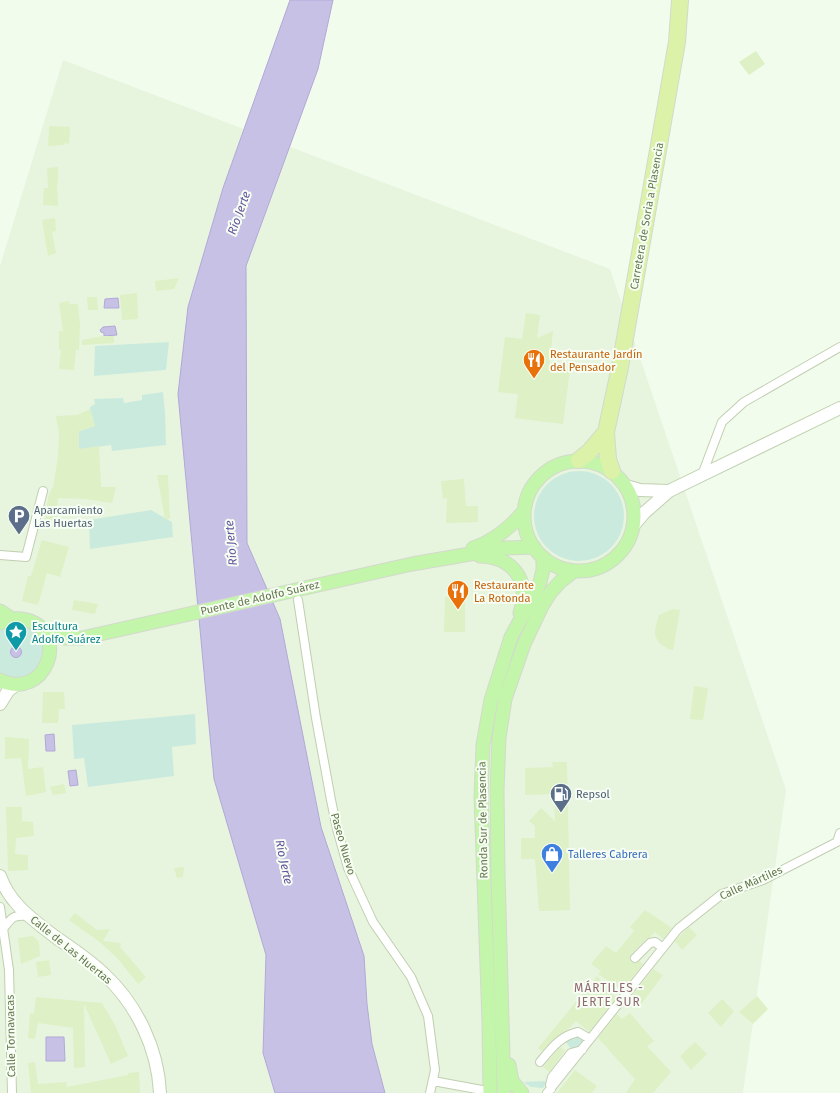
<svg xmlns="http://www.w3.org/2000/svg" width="840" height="1093" font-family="'Fira Sans',sans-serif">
<rect width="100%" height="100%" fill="#f2fced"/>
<path fill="#e7f5de" d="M 63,60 L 610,269 L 786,790 L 743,1093 L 0,1093 L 0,266 Z"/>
<path fill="#cbeade" d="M 169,342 L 166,370 L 94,376 L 95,346 Z
M 163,392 L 165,412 L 166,445 L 112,451 L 111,445 L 90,448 L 79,455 L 79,431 L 95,426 L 90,409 L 90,407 L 95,404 L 94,399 L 123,398 L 124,403 L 142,400 L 142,395 Z
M534 516a45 45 0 1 1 90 0a45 45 0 1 1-90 0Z
M 151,510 L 172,522 L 173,537 L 90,549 L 89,520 Z
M 19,624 L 28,627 L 35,632 L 41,640 L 43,649 L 43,658 L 39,667 L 25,677 L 17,679 L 0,673 L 0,630 L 9,625 Z
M 195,714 L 196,744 L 172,747 L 174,776 L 88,787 L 84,758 L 74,759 L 72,725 Z
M 577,1037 L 580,1037 L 586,1041 L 581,1047 L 572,1050 L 565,1041 Z
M 544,1081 L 546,1083 L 543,1088 L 531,1087 L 523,1082 Z"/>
<path fill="#c8c1e6" stroke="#b1a8d7" d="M 290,0 L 333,0 L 318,69 L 246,266 L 247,543 L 280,619 L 321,827 L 364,956 L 367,1004 L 372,1044 L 385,1093 L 275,1093 L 263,1053 L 266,955 L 214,779 L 178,394 L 188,307 L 223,188 Z
M 118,298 L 119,308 L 104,308 L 105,299 Z
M 115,326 L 117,335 L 104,336 L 104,333 L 101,332 L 100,330 L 103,327 Z
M10.5 652a5.5 5.5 0 1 1 11 0a5.5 5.5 0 1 1-11 0Z
M 54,734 L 55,751 L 46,751 L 45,735 Z
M 76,770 L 78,785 L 70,786 L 68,771 Z
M 46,1037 L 64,1037 L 65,1061 L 46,1061 Z"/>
<path fill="#def0c5" d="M 756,51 L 765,64 L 749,75 L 739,62 Z
M 49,126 L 70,127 L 69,144 L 65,143 L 64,145 L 48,146 Z
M 58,167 L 58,183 L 57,183 L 58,206 L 43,205 L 44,188 L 48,188 L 47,168 Z
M 55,218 L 56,231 L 52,232 L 56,253 L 48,256 L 42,220 Z
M 179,278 L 174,289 L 156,291 L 155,281 Z
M 137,293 L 138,319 L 122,320 L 120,295 Z
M 87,297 L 97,297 L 98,310 L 88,310 Z
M 69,301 L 69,304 L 78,304 L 80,325 L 79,350 L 76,350 L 74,370 L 59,369 L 61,350 L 59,350 L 59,331 L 63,331 L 59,303 Z
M 526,313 L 540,315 L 537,338 L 553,331 L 549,367 L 570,369 L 563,424 L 515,418 L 518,394 L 498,392 L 505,337 L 522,339 Z
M 104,336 L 114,336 L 114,343 L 82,345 L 82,340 Z
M 90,409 L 95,426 L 79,431 L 79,449 L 99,446 L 101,487 L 116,487 L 112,503 L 86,499 L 58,498 L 56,524 L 45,522 L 48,497 L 52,488 L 53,488 L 58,456 L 59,434 L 56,416 L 77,415 Z
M 157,475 L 168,475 L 170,519 L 165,519 Z
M 464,479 L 466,506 L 478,506 L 478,522 L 446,523 L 447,498 L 443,499 L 441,481 Z
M 42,540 L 69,547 L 60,577 L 47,573 L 38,605 L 22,601 L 28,576 L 31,576 Z
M 445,597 L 465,597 L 465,632 L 444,632 Z
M 74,600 L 98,604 L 95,614 L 72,610 Z
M 673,609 L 680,610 L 673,650 L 668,649 L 659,643 L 655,636 L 655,629 L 659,615 Z
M 694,686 L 708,688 L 703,720 L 690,719 Z
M 43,692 L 64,692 L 65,709 L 59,709 L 58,723 L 42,723 Z
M 5,737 L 29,739 L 28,769 L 43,767 L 46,792 L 26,796 L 21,758 L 5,759 Z
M 552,762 L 567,762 L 570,910 L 539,911 L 535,859 L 521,859 L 521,838 L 535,838 L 535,826 L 529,821 L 541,808 L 555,821 L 554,794 L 525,795 L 525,768 L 553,767 Z
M 64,784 L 66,793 L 53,795 L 50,787 Z
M 6,807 L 22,807 L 22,821 L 33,822 L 34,836 L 16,838 L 15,854 L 28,855 L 28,870 L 9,871 L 8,870 Z
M 184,867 L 183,877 L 177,878 L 174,868 Z
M 645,910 L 672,928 L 663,939 L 655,932 L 650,937 L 646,939 L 631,954 L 630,959 L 631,962 L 636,963 L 640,961 L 643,964 L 622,990 L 598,974 L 601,971 L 591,964 L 606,946 L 616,953 L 634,931 L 630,927 Z
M 75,913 L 97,930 L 110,929 L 103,941 L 121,943 L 120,947 L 146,977 L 138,984 L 118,959 L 101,943 L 69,920 Z
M 689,927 L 697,935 L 682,950 L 675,941 Z
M 33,936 L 39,942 L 40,956 L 21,964 L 18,938 Z
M 49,960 L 51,975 L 38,977 L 36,962 Z
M 653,969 L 663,975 L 642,1003 L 632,996 Z
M 597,976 L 616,998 L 589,1032 L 576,1021 L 567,1030 L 553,1040 L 542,1051 L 538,1048 Z
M 757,996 L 768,1009 L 753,1024 L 739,1012 Z
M 36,997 L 102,1003 L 115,1025 L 128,1056 L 111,1064 L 84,1004 L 85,1067 L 74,1068 L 73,1028 L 38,1023 L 35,1039 L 28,1038 L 30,1013 L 34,1014 Z
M 722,999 L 734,1011 L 721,1027 L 708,1013 Z
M 630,1013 L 654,1041 L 647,1046 L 671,1072 L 653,1093 L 626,1093 L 635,1079 L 598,1038 L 617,1014 L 622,1019 Z
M 695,1042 L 707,1054 L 691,1070 L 680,1056 Z
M 560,1047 L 565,1051 L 549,1072 L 543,1067 Z
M 35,1062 L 38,1084 L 66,1082 L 67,1087 L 128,1075 L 128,1073 L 139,1072 L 140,1093 L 31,1093 L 28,1063 Z
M 575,1070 L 597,1086 L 592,1093 L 557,1093 Z"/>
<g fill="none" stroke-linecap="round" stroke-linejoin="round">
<g stroke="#c1ceb1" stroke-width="10">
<path id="street" d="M 702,475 L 722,422 L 744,402 L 840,347
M 0,555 L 26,557 L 43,491
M 298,600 L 316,718 L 331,800 L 337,829 L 348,868 L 373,922 L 411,977 L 428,1016 L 435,1070 L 430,1093
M 0,907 L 9,970 L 12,1093
M 3,929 C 12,917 13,915 28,916
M 635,958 L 650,943 L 655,942 L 663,948
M 540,1062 C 551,1049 560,1036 578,1032 L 590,1039
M 433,1081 L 482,1090
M 551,1089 L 550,1085 L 552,1077 L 571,1053 L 582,1050
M 547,1093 L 678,929 L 722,894 L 763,880 L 837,842 L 840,833"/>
</g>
<g stroke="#c1d1b0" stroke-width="14">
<path id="secondary" d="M 626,486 L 640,490 L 669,491
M 633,526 L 644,513 L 669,491 L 840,408
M 0,704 L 8,691 L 16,685
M 0,876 C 10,904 32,919 54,936 C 71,948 90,960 105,975 C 137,1005 158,1049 160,1093"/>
</g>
<g stroke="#d4d9ce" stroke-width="15">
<path id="primary" d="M524 516a55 55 0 1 1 110 0a55 55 0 1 1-110 0Z
M 473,548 C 494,541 510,528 524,511
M 480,556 C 513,557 531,581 520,613
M 0,611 L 12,619
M 0,623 C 8,618 18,618 27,620 C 71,633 45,702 0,680
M 45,634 L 64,638 L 82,638 L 412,564 L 505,548 L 534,547
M 509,1065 L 512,1081 L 522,1093
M 490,1093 L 489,1022 L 481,797 L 483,745 L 491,700 L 511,637 L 535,593 L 540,582 L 543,570 L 543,557
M 504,1093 L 498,873 L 497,790 L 499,738 L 505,699 L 524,644 L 542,606 L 550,593 L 561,581 L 574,571"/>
</g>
<g stroke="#d4d9ce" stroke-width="18">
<path id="highway" d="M 579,460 L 589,452 L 606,432
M 612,471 L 608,459 L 606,432 L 620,367 L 677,42 L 680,0"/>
</g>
<use href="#street" stroke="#fff" stroke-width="8"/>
<use href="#secondary" stroke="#fff" stroke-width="12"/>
<use href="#primary" stroke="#c3f6aa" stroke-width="13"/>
<use href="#highway" stroke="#dcf2a8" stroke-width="16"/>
</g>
<defs>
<g id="restaurant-pin" transform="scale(1.15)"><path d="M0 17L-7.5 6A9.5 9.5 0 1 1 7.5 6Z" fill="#e8710a" stroke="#f7fef3"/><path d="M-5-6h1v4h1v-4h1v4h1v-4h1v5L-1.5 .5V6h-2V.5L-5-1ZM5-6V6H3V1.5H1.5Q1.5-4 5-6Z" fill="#fff"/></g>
<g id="parking-pin" transform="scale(1.15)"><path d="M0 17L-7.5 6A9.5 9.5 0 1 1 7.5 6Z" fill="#5c6f8a" stroke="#f7fef3"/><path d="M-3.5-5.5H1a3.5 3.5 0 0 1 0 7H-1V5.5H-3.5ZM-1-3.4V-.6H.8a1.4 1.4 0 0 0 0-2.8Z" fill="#fff"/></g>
<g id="sight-pin" transform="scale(1.15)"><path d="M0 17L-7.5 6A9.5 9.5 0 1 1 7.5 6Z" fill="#0f9aa8" stroke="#f7fef3"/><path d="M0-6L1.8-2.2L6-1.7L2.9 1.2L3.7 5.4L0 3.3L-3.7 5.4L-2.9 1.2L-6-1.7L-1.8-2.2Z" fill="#fff"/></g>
<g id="fuel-pin" transform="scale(1.15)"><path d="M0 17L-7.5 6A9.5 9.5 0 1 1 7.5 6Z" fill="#5c6f8a" stroke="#f7fef3"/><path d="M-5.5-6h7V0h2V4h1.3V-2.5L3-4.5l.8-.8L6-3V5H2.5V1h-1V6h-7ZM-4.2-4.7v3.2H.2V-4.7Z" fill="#fff"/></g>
<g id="shop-pin" transform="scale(1.15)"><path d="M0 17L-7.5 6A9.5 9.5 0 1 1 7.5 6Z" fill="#3f7fe0" stroke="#f7fef3"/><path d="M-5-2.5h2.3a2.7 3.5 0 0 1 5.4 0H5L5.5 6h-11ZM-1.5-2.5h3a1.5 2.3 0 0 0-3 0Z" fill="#fff"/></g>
</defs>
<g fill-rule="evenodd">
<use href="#restaurant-pin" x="534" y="360"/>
<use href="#parking-pin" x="19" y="516"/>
<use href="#restaurant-pin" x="458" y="591"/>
<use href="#sight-pin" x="16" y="632"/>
<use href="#fuel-pin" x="561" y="794"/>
<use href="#shop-pin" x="552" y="854"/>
</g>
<g text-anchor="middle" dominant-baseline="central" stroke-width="4" stroke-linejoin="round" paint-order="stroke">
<g font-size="11" fill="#67774f" stroke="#f7fef3">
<text transform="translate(647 216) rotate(-80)">Carretera de Soria a Plasencia</text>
<text transform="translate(260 598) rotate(-13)">Puente de Adolfo Suárez</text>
<text transform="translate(483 820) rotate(-91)">Ronda Sur de Plasencia</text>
<text transform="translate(343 844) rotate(74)">Paseo Nuevo</text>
<text transform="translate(751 883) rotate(-24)">Calle Mártiles</text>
<text transform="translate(71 950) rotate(39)">Calle de Las Huertas</text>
<text transform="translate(11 1036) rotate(-91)">Calle Tornavacas</text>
</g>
<g font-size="11" fill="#c56008" stroke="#f7fef3" text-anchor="start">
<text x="550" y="354">Restaurante Jardín<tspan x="550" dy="13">del Pensador</tspan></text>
<text x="474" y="585">Restaurante<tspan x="474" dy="13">La Rotonda</tspan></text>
</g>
<g font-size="11" fill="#4e5e75" stroke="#f7fef3" text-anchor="start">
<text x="34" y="510">Aparcamiento<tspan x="34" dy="13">Las Huertas</tspan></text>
<text x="576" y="794">Repsol</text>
</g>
<g font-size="11" fill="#0d838f" stroke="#f7fef3" text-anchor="start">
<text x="32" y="626">Escultura<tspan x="32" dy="13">Adolfo Suárez</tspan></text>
</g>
<g font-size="11" fill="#366cbe" stroke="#f7fef3" text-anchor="start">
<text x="568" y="854">Talleres Cabrera</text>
</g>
<g font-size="12" font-style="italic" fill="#63549e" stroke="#f7fef3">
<text transform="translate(239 213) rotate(-70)">Río Jerte</text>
<text transform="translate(231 543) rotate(-95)">Río Jerte</text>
<text transform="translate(284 862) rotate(78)">Río Jerte</text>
</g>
<g font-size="12" letter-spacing="1" fill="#926875" stroke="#f7fef3">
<text x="609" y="988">MÁRTILES -<tspan x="609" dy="14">JERTE SUR</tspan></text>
</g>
</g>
</svg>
